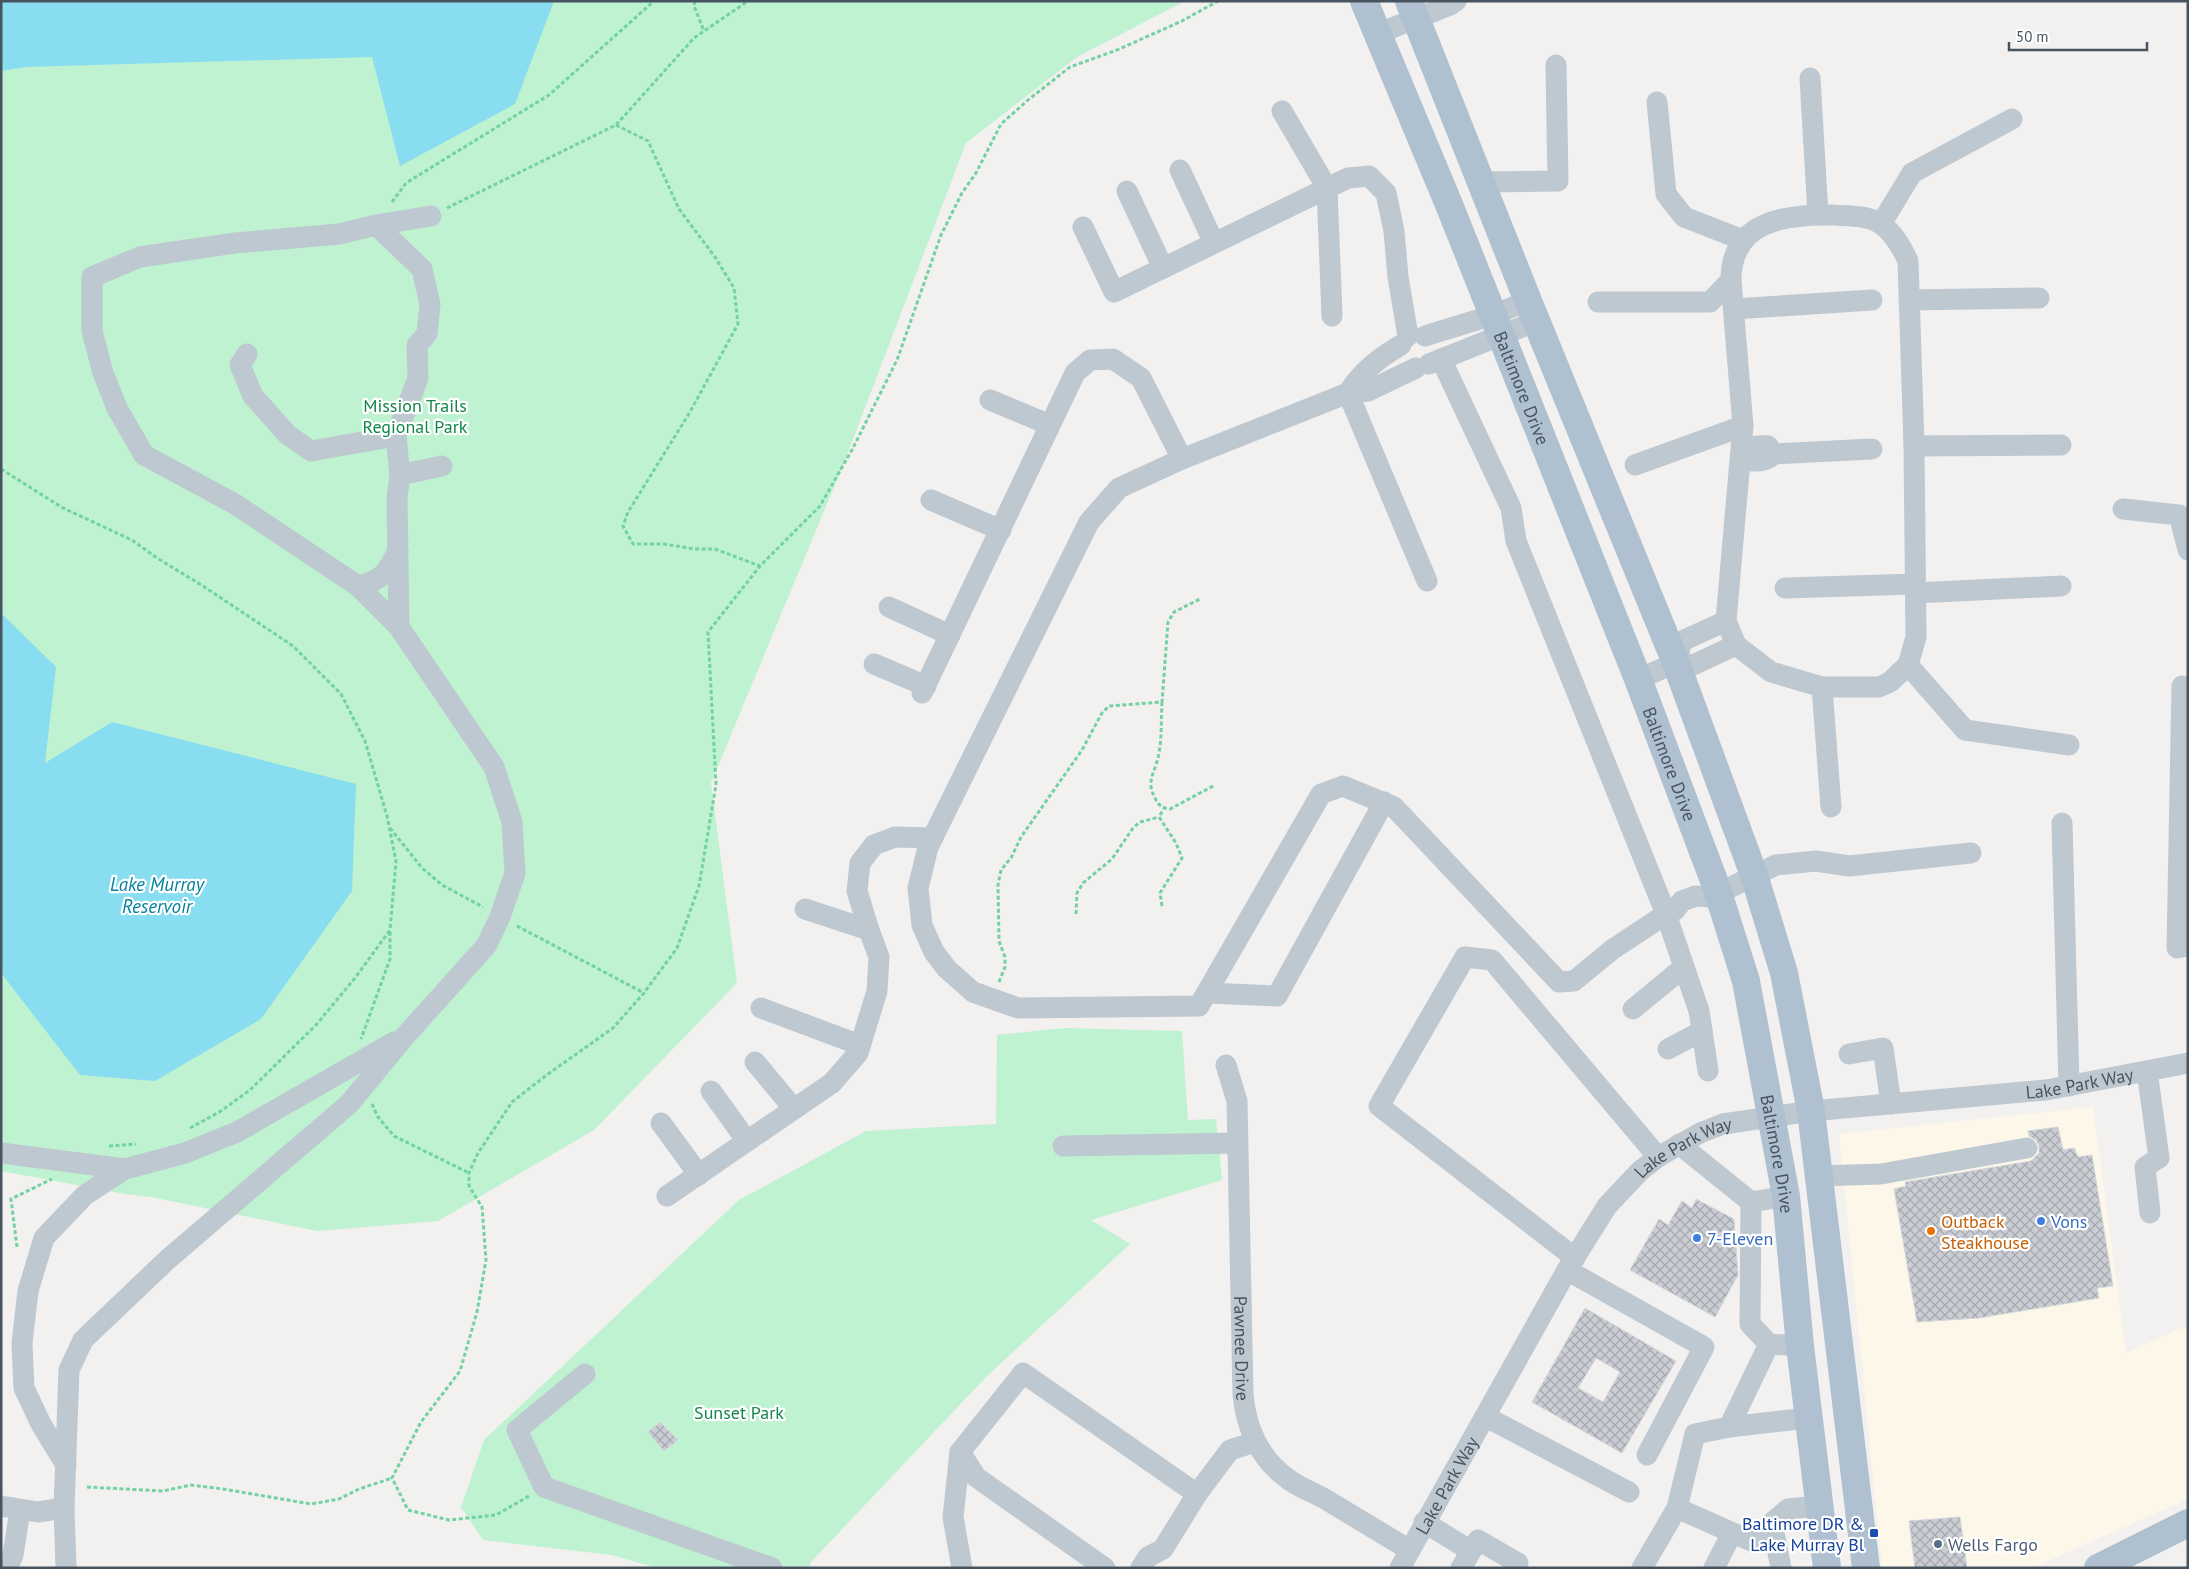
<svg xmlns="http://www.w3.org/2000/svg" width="2189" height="1569" font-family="'PT Sans',sans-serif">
<defs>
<pattern id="building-cross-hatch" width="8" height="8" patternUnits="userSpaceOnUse" patternTransform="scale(1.25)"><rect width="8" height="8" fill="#cacdd3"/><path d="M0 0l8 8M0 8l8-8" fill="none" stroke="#a6a9ae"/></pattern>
</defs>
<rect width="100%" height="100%" fill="#f3f0f0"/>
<path fill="#fdf7ea" d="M 2093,1107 L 2126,1353 L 2188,1325 L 2188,1499 L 2032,1568 L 1882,1568 L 1839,1134 Z"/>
<path fill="#bef2d1" d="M 1,1 L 1185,1 L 1077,57 L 966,143 L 842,468 L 711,783 L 737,983 L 594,1130 L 438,1221 L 317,1231 L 151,1197 L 125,1194 L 1,1171 Z
M 1065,1028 L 1182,1031 L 1188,1120 L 1216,1119 L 1222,1180 L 1091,1220 L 1130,1244 L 987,1376 L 811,1562 L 809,1568 L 657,1568 L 612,1555 L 483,1540 L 461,1507 L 484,1440 L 739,1200 L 866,1131 L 996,1124 L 997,1035 Z"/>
<path fill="#89ddf1" d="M 1,1 L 554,1 L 515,104 L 400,166 L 372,57 L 25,67 L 1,71 Z
M 1,613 L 56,667 L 45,763 L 112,722 L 356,784 L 352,891 L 261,1019 L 155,1081 L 80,1075 L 1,973 Z"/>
<path fill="url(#building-cross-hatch)" stroke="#d4d7dc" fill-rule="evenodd" d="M 2058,1127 L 2063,1150 L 2074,1148 L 2078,1157 L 2092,1155 L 2113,1286 L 2097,1288 L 2099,1298 L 1979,1318 L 1917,1322 L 1894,1189 L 1906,1186 L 1905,1182 L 2031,1161 L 2039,1153 L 2039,1146 L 2036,1140 L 2029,1136 L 2028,1131 Z
M 1696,1199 L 1734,1219 L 1738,1275 L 1715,1317 L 1630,1270 L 1659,1219 L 1668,1225 L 1682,1201 L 1692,1208 Z
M 1585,1308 L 1676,1361 L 1622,1453 L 1532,1402 ZM 1596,1358 L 1620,1372 L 1603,1402 L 1578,1388 Z
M 660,1422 L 678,1440 L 664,1451 L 648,1432 Z
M 1960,1517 L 1967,1568 L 1915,1568 L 1909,1521 Z"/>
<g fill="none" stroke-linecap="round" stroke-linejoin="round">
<path stroke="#73d2a1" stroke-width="3" stroke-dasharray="4 2.5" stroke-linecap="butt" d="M 695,1 L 694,6 L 704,31
M 616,125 L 648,141 L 679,209 L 715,257 L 734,288 L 738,324 L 690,412 L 628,512 L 623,526 L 633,544 L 664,544 L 695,549 L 715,549 L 760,566
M 392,202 L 406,183 L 549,95 L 654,1
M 447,208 L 616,125 L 694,38 L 748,1
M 1,469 L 63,508 L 132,540 L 157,558 L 203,586 L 293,646 L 341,694 L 365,741 L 387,816 L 396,861 L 390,930
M 1162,702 C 1161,719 1162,737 1159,753 C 1156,772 1145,780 1155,798 C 1158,805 1162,808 1170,809 L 1215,785
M 390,828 L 422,868 L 442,885 L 483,907
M 1162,906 L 1160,893 L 1182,858 L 1176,843 L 1159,817 L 1164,808
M 1076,914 L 1077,893 L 1083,883 L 1112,859 L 1133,828 L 1140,822 L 1159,817
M 517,926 L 644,993
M 999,982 L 1005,967 L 1005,957 L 999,941 L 998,885 L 1001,870 L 1011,858 L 1021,837 L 1082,750 L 1102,713 L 1109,706 L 1162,702 L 1168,622 L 1174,612 L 1200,599
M 372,1104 L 378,1117 L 394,1136 L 469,1173
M 190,1128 L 221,1111 L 250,1090 L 316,1025 L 355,978 L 390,930 L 390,959 L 361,1039
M 109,1146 L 136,1144
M 17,1247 L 11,1199 L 52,1179
M 87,1487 L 163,1491 L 191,1485 L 223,1489 L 311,1504 L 339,1499 L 359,1489 L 392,1478
M 529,1496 L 496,1515 L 449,1520 L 408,1510 L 392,1478 L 421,1422 L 460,1371 L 477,1312 L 486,1260 L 482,1207 L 469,1186 L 469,1173 L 478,1153 L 512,1102 L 548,1074 L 613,1028 L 644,993 L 677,948 L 699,886 L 716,785 L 708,632 L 760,566 L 820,506 L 853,448 L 897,360 L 941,235 L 962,193 L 976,173 L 1001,124 L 1028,100 L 1070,67 L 1117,50 L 1182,21 L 1218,1"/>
<g stroke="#bec8d0" stroke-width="21">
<path d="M 1377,34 L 1450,5 L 1456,1"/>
<path d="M 1810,78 L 1818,215"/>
<path d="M 1657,102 L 1666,194 L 1684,217 L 1743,240"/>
<path d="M 1282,111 L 1327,188 L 1332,316"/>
<path d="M 1180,170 L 1214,243"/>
<path d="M 1482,182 L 1558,181 L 1556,65"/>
<path d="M 1127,191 L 1163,268"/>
<path d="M 1881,224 L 1912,173 L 2012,119"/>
<path d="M 376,225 L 431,216"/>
<path d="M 1083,227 L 1114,292 L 1348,178 L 1369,176 L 1386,193 L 1394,231 L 1398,277 L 1408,336"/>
<path d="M 1909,300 L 2039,298"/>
<path d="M 1598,302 L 1710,302 L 1731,280 C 1731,221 1785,214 1833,215 C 1848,216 1868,215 1881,224 C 1894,233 1902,248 1908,261 L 1914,446 L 1916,637 L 1908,665 L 1890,682 L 1879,687 L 1822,687 L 1771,672 L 1736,645 L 1726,621 L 1743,426 L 1731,280"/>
<path d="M 1734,309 L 1872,300"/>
<path d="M 1425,336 L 1493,315 L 1528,301"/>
<path d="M 247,354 L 240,365 L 253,396 L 288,435 L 311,451 L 396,436"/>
<path d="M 1429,364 L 1537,321"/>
<path d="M 1416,368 L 1368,391 L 1348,393 L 1182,459 L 1119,488 L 1089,522 L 928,847 L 918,888 L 922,925 L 934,952 L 947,969 L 973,992 L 1018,1008 L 1199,1006 L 1321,794 L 1343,786 L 1394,807 L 1559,982 L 1574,981 L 1613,949 L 1666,914 L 1516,541 L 1511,508 L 1441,359"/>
<path d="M 1348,393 L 1427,581"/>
<path d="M 1348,393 C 1362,371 1379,358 1401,345"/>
<path d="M 990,400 L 1050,425"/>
<path d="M 1914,446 L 2061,445"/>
<path d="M 1774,454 L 1768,446 C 1757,445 1752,446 1742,451 L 1752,461 C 1761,461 1767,461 1774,454 L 1872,449"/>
<path d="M 1635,465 L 1743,426"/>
<path d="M 400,475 L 442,466"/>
<path d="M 931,500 L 1001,530"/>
<path d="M 2123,509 L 2179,515 L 2188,550"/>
<path d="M 358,586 C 383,580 387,573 398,550"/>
<path d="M 1785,588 L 1915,584"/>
<path d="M 1915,593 L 2061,586"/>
<path d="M 889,607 L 950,635"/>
<path d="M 1676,663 L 1682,641 L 1726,621"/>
<path d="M 874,664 L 926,686"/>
<path d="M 1908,665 L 1965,730 L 2069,745"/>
<path d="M 1638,679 L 1676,663 L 1693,665 L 1736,645"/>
<path d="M 1822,687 L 1831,807"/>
<path d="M 2188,687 L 2182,686 L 2177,948 L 2188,946"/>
<path d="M 922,693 L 1075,373 L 1090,360 L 1113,359 L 1141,378 L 1182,459"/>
<path d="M 2062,823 L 2069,1086"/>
<path d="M 805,909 L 869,930"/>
<path d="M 1207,993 L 1277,996 L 1384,802"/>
<path d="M 761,1008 L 860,1045"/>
<path d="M 1633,1009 L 1684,967"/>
<path d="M 1668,1049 L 1702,1031"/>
<path d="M 1849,1054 L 1883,1048 L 1891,1104"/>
<path d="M 755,1062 L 794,1109"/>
<path id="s1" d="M 1226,1065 L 1237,1101 L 1243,1394 C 1246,1428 1260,1459 1288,1479 C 1300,1488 1313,1492 1325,1499 C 1353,1516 1381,1533 1408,1549"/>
<path d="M 1708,1071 L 1699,1011 L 1666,914 L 1675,910 L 1682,901 L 1696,896 L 1708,897 L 1719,893 L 1776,865 L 1816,861 L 1849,866 L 1971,853"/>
<path d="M 2147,1071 L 2159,1158 L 2145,1167 L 2150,1213"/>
<path d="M 711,1091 L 747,1141"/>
<path d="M 661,1123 L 699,1175"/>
<path d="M 1679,1144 L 1751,1202 L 1786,1196"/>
<path d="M 1063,1146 L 1237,1143"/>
<path d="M 1,1153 L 125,1169"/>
<path d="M 1818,1176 L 1881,1174 L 2027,1148"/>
<path d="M 667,1196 L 832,1083 L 858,1053 L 877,991 L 879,957 L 869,930 L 857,891 L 860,863 L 874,845 L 895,837 L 933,838"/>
<path d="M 1751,1202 L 1750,1324 L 1769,1344 L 1800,1346"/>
<path d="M 1575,1258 L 1379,1106 L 1465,957 L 1492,960 L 1658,1157"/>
<path d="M 1567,1270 L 1704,1347 L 1647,1455"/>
<path d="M 585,1374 L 517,1430 L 544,1487 L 772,1568"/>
<path d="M 1486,1417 L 1629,1492"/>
<path d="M 1729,1427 L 1808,1418"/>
<path d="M 960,1452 L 953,1517 L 962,1568"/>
<path d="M 66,1465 L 41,1424 L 24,1388 L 22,1343 L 28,1291 L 44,1238 L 85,1195 L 125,1169 L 185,1153 L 237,1132 L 394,1042"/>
<path d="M 1,1506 L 38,1512 L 64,1508"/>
<path d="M 1677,1508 L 1751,1541 L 1788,1509 L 1819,1506"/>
<path d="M 1424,1522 L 1471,1551 L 1461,1568"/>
<path d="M 1772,1523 L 1781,1568"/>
<path d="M 1471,1551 L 1478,1540 L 1518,1563 L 1515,1568"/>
<path d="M 7,1568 L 13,1555 L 20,1510"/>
<path d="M 66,1568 L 64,1508 L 69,1370 L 83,1340 L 167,1260 L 349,1104 L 406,1035 L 486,946 L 500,917 L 515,873 L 512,822 L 494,767 L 399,627 L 358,586 L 235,504 L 144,455 L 117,408 L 103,373 L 92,331 L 92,277 L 140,257 L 235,243 L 339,234 L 376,225 L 422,269 L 430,304 L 427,334 L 417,345 L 418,378 L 396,436 L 400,475 L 397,498 L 399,627"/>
<path d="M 1105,1568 L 976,1477 L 960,1452 L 1023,1373 L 1197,1494 L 1230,1450 L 1255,1442"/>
<path d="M 1141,1568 L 1148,1557 L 1163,1549 L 1197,1494"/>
<path id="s2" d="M 1400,1568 L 1567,1270 L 1607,1206 L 1640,1171 L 1658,1157 L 1700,1133 L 1723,1124 L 1811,1111 L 2046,1090 L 2188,1063"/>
<path d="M 1642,1568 L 1677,1508 L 1695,1434 L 1729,1427 L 1769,1344"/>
<path d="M 1714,1568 L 1732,1533"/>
</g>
<g stroke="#afc1d0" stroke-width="28">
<path id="s3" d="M 1364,1 L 1450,207 L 1638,679 L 1716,886 L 1746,981 L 1786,1196 L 1800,1346 L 1827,1568"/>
<path d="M 1409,1 L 1528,301 L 1676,663 L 1754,875 L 1784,973 L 1811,1111 L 1866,1568"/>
<path d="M 2098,1568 L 2188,1523"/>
</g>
</g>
<g fill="#3f7fe0" stroke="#fff" stroke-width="2">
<circle cx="2041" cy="1221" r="5"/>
<circle cx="1697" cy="1238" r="5"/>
</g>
<circle fill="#e8710a" stroke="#fff" stroke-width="2" cx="1931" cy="1231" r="5"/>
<rect fill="#1a4fb4" stroke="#fff" stroke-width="2" x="1869" y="1528" width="10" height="10" rx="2.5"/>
<circle fill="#5c6f8a" stroke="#fff" stroke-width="2" cx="1938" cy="1544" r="5"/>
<g text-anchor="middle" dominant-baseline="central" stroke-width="4.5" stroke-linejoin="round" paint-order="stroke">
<g font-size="18" fill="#47545f" stroke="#fff">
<text stroke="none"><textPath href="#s3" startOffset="418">Baltimore Drive</textPath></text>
<text stroke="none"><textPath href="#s3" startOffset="822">Baltimore Drive</textPath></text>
<text stroke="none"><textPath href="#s2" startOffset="920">Lake Park Way</textPath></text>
<text stroke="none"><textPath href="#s2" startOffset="515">Lake Park Way</textPath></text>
<text stroke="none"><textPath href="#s3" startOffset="1228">Baltimore Drive</textPath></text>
<text stroke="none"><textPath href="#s1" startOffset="285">Pawnee Drive</textPath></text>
<text stroke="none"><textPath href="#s2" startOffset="95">Lake Park Way</textPath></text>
</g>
<g font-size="18" fill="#13864a" stroke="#fff">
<text x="415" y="405">Mission Trails<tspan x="415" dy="21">Regional Park</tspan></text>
<text x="739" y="1412">Sunset Park</text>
</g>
<g font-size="18" fill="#c56008" stroke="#fff" text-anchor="start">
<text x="1941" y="1221">Outback<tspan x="1941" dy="21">Steakhouse</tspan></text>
</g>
<g font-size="18" fill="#366cbe" stroke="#fff" text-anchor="start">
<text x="2051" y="1221">Vons</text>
<text x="1707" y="1238">7-Eleven</text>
</g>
<g font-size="18" fill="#164399" stroke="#fff" text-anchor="end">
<text x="1864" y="1523">Baltimore DR &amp;<tspan x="1864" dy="21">Lake Murray Bl</tspan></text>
</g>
<g font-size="18" fill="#4e5e75" stroke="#fff" text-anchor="start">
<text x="1948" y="1544">Wells Fargo</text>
</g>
<g font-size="19" font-style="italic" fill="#07809c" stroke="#fff">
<text x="157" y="884">Lake Murray<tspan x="157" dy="22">Reservoir</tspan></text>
</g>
</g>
<rect width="2189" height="1569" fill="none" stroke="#47545f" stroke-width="5"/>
<path d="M2009 42v8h138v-8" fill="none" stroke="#47545f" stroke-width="2.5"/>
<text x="2016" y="42" font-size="15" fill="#47545f" stroke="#ffffff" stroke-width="4" paint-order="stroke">50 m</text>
</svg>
